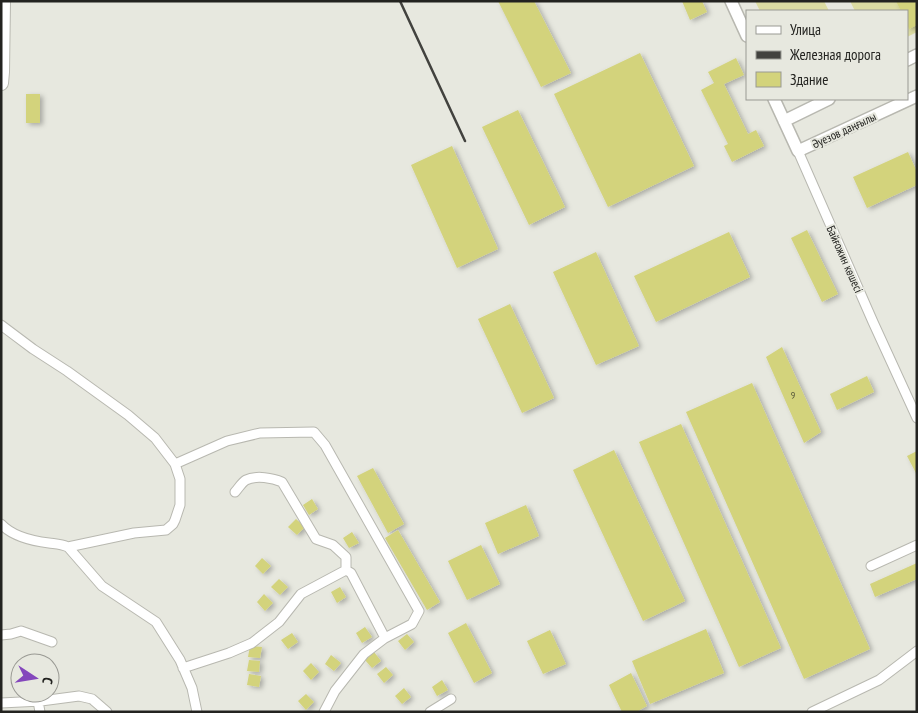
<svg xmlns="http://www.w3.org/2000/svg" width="918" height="713" font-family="'PT Sans Narrow',sans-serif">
<defs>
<filter id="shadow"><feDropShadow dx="3" dy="2" stdDeviation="2.5" flood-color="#0004"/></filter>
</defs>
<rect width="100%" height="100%" fill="#e7e8df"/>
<path fill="#dcdca2" d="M 755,1 L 824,1 L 829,11 L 760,11 Z
M 850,1 L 917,1 L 917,32 L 907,37 L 907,11 L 855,11 Z"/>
<path fill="#d3d37b" filter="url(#shadow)" d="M 498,1 L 534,1 L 571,73 L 541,87 Z
M 682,1 L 702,1 L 707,12 L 690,20 Z
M 896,1 L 917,1 L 917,25 L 909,29 L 907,23 L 907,11 L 901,11 Z
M 640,53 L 694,166 L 608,207 L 554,94 Z
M 736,58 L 744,75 L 724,84 L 748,134 L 756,130 L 764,146 L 732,162 L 724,146 L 728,144 L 701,90 L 714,83 L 708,72 Z
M 26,94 L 40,94 L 40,123 L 26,123 Z
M 518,110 L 565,207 L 529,225 L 482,127 Z
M 452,146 L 498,249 L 457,268 L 411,165 Z
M 908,152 L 917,172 L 917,185 L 867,208 L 853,177 Z
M 807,230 L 838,294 L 822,302 L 791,238 Z
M 729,232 L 750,277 L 656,322 L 634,276 Z
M 596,252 L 639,346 L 596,365 L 553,272 Z
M 510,304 L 554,398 L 522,413 L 478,319 Z
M 782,347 L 821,432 L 804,443 L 766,357 Z
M 867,376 L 874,392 L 837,410 L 830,394 Z
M 752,383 L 870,649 L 804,679 L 686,412 Z
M 681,424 L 781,648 L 739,667 L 639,442 Z
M 614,450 L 685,601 L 643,621 L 573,470 Z
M 917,451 L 917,475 L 907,456 Z
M 373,468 L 404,524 L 388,533 L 357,476 Z
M 312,499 L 318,509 L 309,515 L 303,505 Z
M 526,505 L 539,536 L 498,554 L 485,523 Z
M 296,519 L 305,527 L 297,535 L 288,527 Z
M 398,530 L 440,602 L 427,610 L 385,538 Z
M 352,532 L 359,543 L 349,548 L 343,538 Z
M 481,545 L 500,584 L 467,600 L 448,561 Z
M 262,558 L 271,566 L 263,574 L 255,566 Z
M 917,563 L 917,579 L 875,597 L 870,584 Z
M 279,579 L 288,587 L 280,595 L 271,587 Z
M 340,587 L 346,597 L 337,603 L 331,592 Z
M 264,594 L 273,603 L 265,611 L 257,602 Z
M 466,623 L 492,673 L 474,683 L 448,633 Z
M 365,627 L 372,637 L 362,643 L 356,633 Z
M 706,629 L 724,673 L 650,704 L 632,661 Z
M 550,630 L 566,664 L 543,674 L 527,641 Z
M 292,633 L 298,642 L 288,649 L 281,640 Z
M 407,634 L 414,642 L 405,650 L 398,641 Z
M 250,646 L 262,647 L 260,658 L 248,657 Z
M 374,652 L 381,661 L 372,668 L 365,660 Z
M 331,655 L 341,663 L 334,671 L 325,664 Z
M 249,660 L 260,661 L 259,672 L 247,671 Z
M 311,663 L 319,672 L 311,680 L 303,671 Z
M 386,667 L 393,675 L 384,683 L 377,674 Z
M 631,673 L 647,706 L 636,712 L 622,712 L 609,685 Z
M 249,674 L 261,676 L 259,687 L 247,685 Z
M 442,680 L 448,690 L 437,696 L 432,687 Z
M 404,688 L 411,697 L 402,704 L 395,696 Z
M 306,694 L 314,702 L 306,710 L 298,701 Z"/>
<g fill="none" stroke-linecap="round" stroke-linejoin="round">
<g stroke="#b8b8b0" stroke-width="11">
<path id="minor" d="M 798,151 L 873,322 L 917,418
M 1,325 L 33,349 L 67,371 L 128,415 L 155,438 L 175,464 L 180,479 L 180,505 L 175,520 L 173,524 L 166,530 L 134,533 L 68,547
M 175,464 L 227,441 L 260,433 L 314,432 L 325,445 L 419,611 L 412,624 L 385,638 L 364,654 L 335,691 L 324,712
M 1,524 C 13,537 32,541 49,543 C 56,544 61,544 68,547 L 102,586 L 156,622 L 180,660 L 192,688 L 197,712
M 871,566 L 917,545
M 346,570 L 351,573 L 385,638
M 1,635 L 11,634 L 21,631 L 52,642
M 183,668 L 229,653 L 252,643 L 279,622 L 301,594 L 346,570 L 346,557 L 333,545 L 316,539 L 282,482 C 273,478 256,475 246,480 C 242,482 238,489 235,492
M 38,701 L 40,712
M 1,703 L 41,701 L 79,696 L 92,699 L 107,712
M 430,712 L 451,699
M 812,712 L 879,680 L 917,651"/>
</g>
<g stroke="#b8b8b0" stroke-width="14">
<path id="major" d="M 731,1 L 747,36
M 907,60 L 917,55
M 774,99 L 798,151 L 917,96
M 784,121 L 829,99"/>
</g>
<g stroke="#b8b8b0" stroke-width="16">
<path id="highway" d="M 1,83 L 2,72 L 3,1"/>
</g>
<use href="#minor" stroke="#fff" stroke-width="9"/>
<use href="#major" stroke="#fff" stroke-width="11"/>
<use href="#highway" stroke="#fff" stroke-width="14"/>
<path stroke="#42423e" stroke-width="2.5" d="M 400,1 L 465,141"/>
</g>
<g text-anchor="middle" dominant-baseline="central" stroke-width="4" stroke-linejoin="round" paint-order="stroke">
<g font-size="10" fill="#4f4f37">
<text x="793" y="395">9</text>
</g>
<g font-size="12" fill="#232320" stroke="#e7e8df">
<text transform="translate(844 130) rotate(-25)">Әуезов даңғылы</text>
<text transform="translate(845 259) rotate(66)">Байғожин көшесі</text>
</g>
</g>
<rect width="918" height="713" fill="none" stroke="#232320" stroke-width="5"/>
<rect x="746" y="10" width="162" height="90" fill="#e7e8df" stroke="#999993"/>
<rect x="756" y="26" width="25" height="8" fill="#ffffff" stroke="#999993"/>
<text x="790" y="35" font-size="15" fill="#232320">Улица</text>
<rect x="756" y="51" width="25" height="8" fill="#42423e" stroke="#999993"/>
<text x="790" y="60" font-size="15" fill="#232320">Железная дорога</text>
<rect x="756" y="72" width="25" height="15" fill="#d3d37b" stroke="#999993"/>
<text x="790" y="85" font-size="15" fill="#232320">Здание</text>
<g transform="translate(35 678) rotate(102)"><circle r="24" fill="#e7e8df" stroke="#999993"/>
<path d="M0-4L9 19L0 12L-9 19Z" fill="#8447bc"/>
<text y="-8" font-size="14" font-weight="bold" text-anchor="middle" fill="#232320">С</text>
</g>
</svg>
